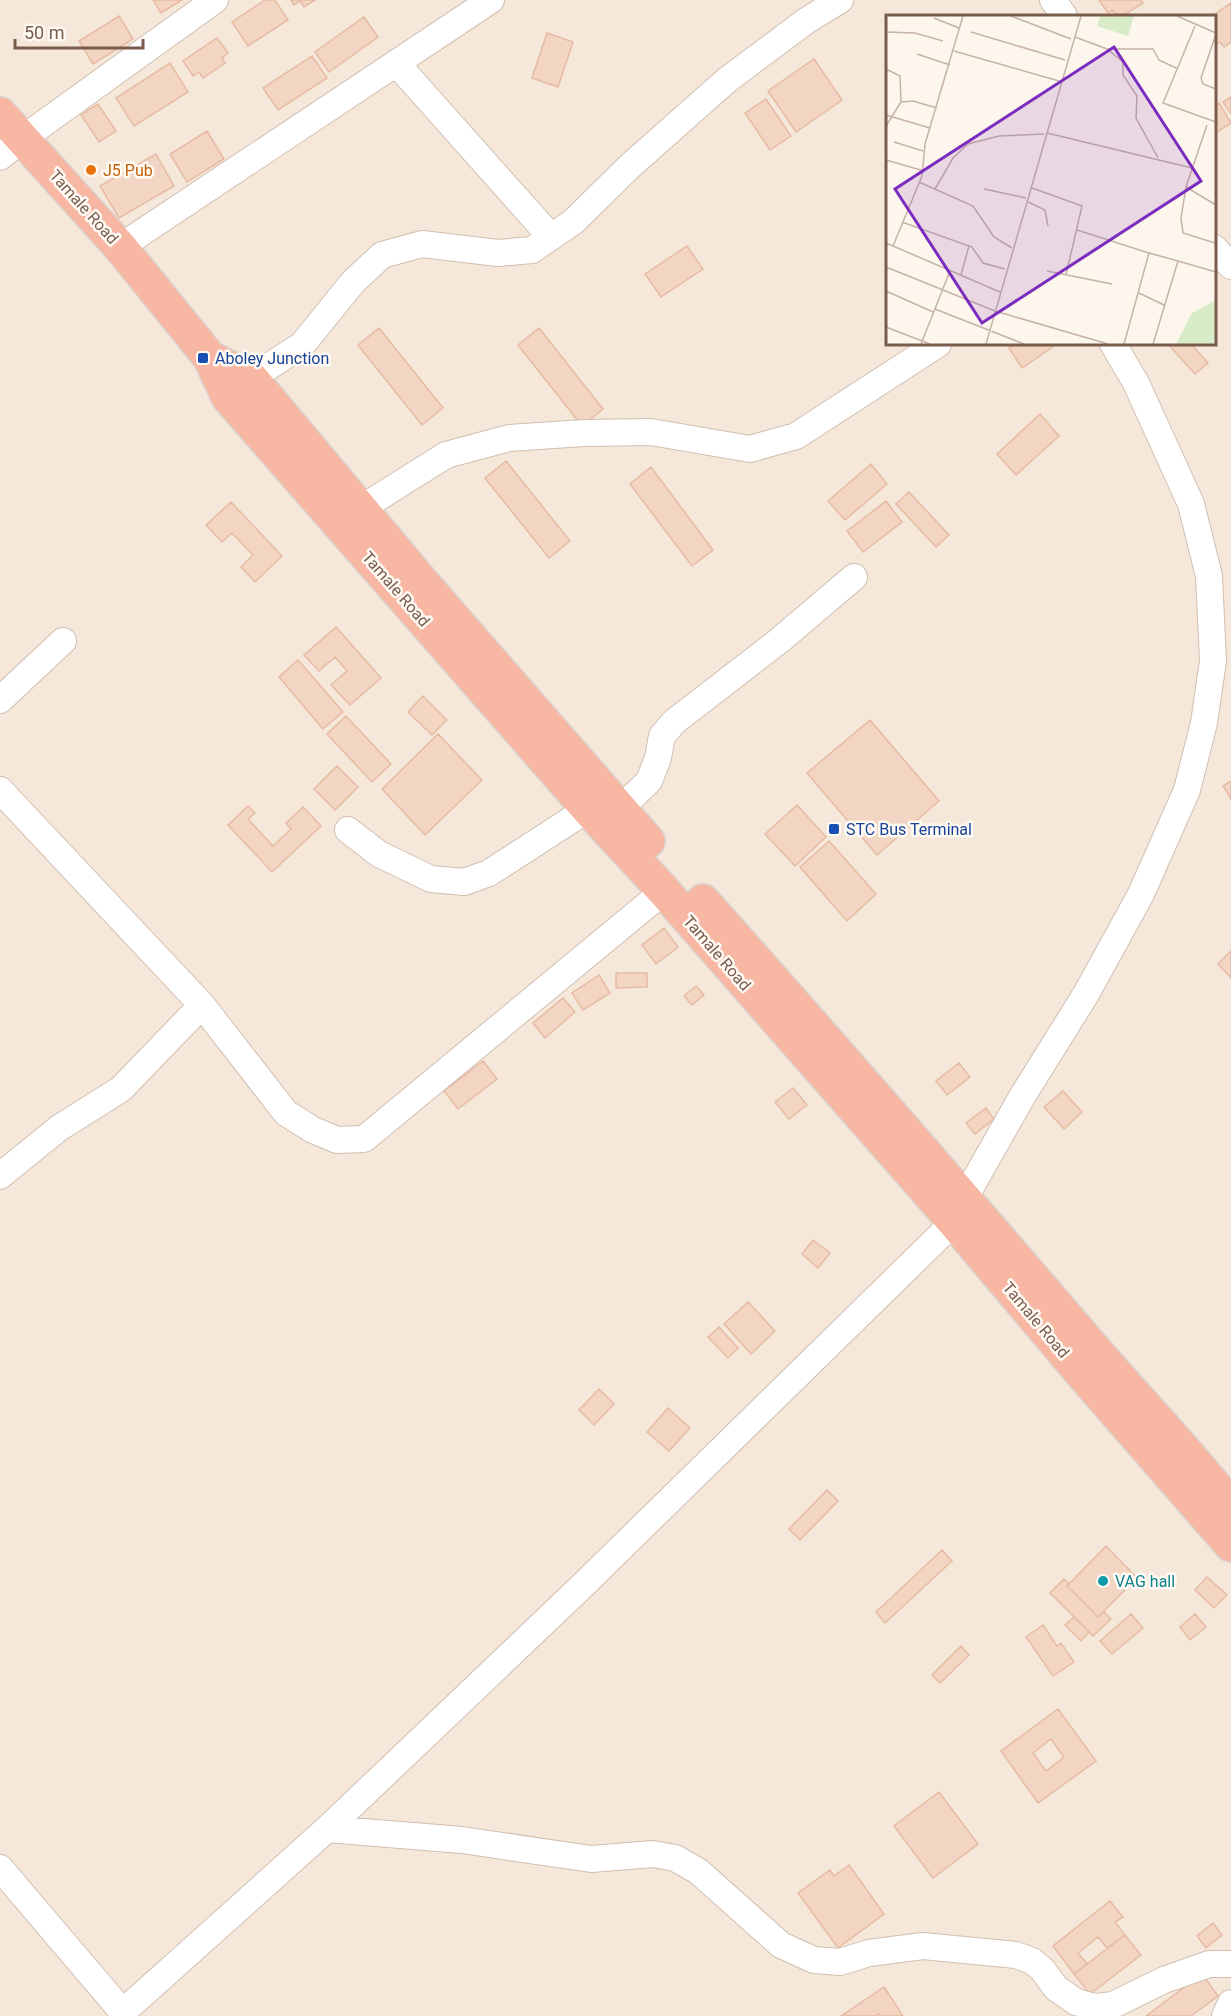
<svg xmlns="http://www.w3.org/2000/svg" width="1231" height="2016" font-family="Roboto,sans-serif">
<rect width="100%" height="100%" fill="#fdf6ec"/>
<path fill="#f5e8da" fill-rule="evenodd" d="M 0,0 L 1231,0 L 1231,2016 L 0,2016 ZM 888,16 L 1214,16 L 1214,344 L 888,344 Z"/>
<path fill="#f3d5c3" stroke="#e6bba3" stroke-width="1.5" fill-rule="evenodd" d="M 153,0 L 182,0 L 161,13 Z
M 265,0 L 275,0 L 288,20 L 248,46 L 232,22 Z
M 291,0 L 315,0 L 304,7 L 300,1 L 294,5 Z
M 1099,0 L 1141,0 L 1143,3 L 1123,16 L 1118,16 L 1113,10 L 1108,13 Z
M 1231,3 L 1231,42 L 1224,47 L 1220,42 L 1214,46 L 1214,16 L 1212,16 Z
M 119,16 L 133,39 L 93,64 L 79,41 Z
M 364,17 L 378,37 L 329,72 L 315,52 Z
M 547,33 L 573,42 L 558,87 L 532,78 Z
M 217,38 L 228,53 L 222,58 L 225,63 L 203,78 L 199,72 L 193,76 L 183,61 Z
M 312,56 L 327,78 L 278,110 L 263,88 Z
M 814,59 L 842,100 L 796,132 L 768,91 Z
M 170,63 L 188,92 L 134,126 L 116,98 Z
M 1231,97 L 1231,114 L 1223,102 Z
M 766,99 L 791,136 L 770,150 L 745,113 Z
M 1219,103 L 1231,123 L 1214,134 L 1214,106 Z
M 98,104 L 116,131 L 99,142 L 81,115 Z
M 207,131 L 224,159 L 187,182 L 170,154 Z
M 156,154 L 174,186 L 119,218 L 100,186 Z
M 687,246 L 703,269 L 661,297 L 645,274 Z
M 379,328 L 443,408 L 422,425 L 358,345 Z
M 539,328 L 603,409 L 582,426 L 518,345 Z
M 1016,344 L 1057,344 L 1022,368 L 1009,348 Z
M 1168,344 L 1191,344 L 1208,363 L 1195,374 Z
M 1040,414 L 1059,436 L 1016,475 L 997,454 Z
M 506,461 L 570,541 L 549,558 L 485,478 Z
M 871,464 L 887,484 L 845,520 L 828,501 Z
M 651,467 L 713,550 L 692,566 L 630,484 Z
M 909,492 L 949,535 L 936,547 L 896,504 Z
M 886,501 L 902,522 L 863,552 L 847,531 Z
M 231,502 L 282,556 L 255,582 L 241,567 L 253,555 L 232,533 L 222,542 L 206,525 Z
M 336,627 L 381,678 L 350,705 L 331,685 L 347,671 L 335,657 L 319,671 L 304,655 Z
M 298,660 L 343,712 L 323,729 L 279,677 Z
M 423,696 L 447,720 L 432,735 L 408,712 Z
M 346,716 L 391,764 L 372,782 L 327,734 Z
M 870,720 L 939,801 L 877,855 L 807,773 Z
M 438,734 L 482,780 L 425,835 L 382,789 Z
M 337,766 L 358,787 L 335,810 L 314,789 Z
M 1231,781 L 1231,799 L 1223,786 Z
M 797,805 L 826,837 L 795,866 L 765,834 Z
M 248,806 L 255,813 L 248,819 L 273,846 L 291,829 L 286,823 L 303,807 L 321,826 L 272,872 L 228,825 Z
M 829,841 L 876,894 L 847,921 L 800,867 Z
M 664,928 L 678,947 L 656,964 L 642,945 Z
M 1231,951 L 1231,978 L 1218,964 Z
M 616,973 L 647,973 L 647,987 L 616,988 Z
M 599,975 L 610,993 L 583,1010 L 572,993 Z
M 696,986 L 704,995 L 692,1005 L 684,996 Z
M 563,998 L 575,1012 L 545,1038 L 533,1023 Z
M 483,1061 L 497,1079 L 458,1109 L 444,1091 Z
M 959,1063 L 970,1077 L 947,1095 L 936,1081 Z
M 793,1088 L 807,1105 L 789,1119 L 775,1102 Z
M 1063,1091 L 1082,1112 L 1064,1129 L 1044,1107 Z
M 986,1108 L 994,1119 L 975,1134 L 966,1123 Z
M 813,1240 L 830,1253 L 818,1268 L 802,1254 Z
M 748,1302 L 775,1331 L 751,1354 L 724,1324 Z
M 719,1327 L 738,1348 L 728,1358 L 708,1337 Z
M 599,1389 L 614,1404 L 594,1425 L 579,1410 Z
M 668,1408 L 690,1428 L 669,1451 L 647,1432 Z
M 827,1490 L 838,1501 L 800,1540 L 789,1529 Z
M 1106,1546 L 1137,1578 L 1098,1617 L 1067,1586 Z
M 942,1550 L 952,1561 L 885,1623 L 876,1612 Z
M 1207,1577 L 1227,1595 L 1214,1608 L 1195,1590 Z
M 1064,1579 L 1069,1584 L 1067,1586 L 1098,1617 L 1104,1612 L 1111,1619 L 1093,1636 L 1050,1593 Z
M 1131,1614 L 1143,1628 L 1112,1654 L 1100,1641 Z
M 1195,1614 L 1206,1627 L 1190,1640 L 1180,1627 Z
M 1074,1617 L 1089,1632 L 1081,1641 L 1065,1625 Z
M 1043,1625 L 1057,1646 L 1061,1643 L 1074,1662 L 1053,1676 L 1026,1637 Z
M 961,1646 L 969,1655 L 940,1683 L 932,1675 Z
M 1058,1709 L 1096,1761 L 1038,1803 L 1001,1751 ZM 1051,1739 L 1064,1757 L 1046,1771 L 1033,1753 Z
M 939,1792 L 978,1844 L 933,1878 L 894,1826 Z
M 849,1865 L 884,1914 L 838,1948 L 798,1893 L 830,1870 L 834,1876 Z
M 1110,1901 L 1123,1917 L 1115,1922 L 1125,1935 L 1107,1948 L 1098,1937 L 1078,1953 L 1087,1964 L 1074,1974 L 1053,1946 Z
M 1213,1923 L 1222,1935 L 1206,1948 L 1197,1936 Z
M 1125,1935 L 1141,1955 L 1090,1994 L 1074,1974 Z
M 1202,1974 L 1218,1996 L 1191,2016 L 1146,2016 Z
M 884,1987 L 903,2016 L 880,2016 L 878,2014 L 875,2016 L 841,2016 Z"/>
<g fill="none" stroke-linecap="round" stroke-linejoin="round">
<g stroke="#d1beb0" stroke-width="28">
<path id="minor" d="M 1053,0 L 1064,16
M 397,64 L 551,237
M 0,157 L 22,139 L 215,0
M 120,247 L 491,0
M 1214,248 L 1231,266
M 251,378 L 302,345 L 353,282 L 382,255 L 422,244 L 498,253 L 532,250 L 573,222 L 630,166 L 727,80 L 806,21 L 840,0
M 360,509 L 446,455 L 509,438 L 584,433 L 651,432 L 750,449 L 796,436 L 938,344
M 0,700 L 63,641
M 0,790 L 202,1005 L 286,1113 L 313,1130 L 337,1140 L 364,1139 L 664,891
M 620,809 L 649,781 L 658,758 L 662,736 L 674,722 L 780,640 L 854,577
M 348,830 L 379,854 L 431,879 L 464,882 L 489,873 L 588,809
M 0,1176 L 59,1128 L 121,1089 L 202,1005
M 964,1199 L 1023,1095 L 1086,994 L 1141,894 L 1187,790 L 1204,723 L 1213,661 L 1209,576 L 1191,504 L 1136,383 L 1113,344
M 327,1829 L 462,1840 L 591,1859 L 653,1854 L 675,1858 L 698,1871 L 781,1945 L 814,1960 L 840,1962 L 869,1953 L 923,1946 L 1016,1955 L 1032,1961 L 1042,1969 L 1056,1988 L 1076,2002 L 1095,2007 L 1113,2005 L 1164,1980 L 1209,1964 L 1231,1964
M 0,1868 L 126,2016
M 123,2012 L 327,1829 L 580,1588 L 954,1222
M 1225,2016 L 1231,2003"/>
</g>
<g stroke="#dad1cd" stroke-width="36">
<path id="highway" d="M 0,114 L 120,247 L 210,358 L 228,397 L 588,809 L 664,891 L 954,1222 L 1077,1368 L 1231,1545
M 210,358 L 251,378 L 422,582 L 648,841
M 703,901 C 833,1047 961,1194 1088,1342 C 1135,1397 1186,1449 1231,1506"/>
</g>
<use href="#minor" stroke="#fff" stroke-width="26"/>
<use href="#highway" stroke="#f7b7a3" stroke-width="33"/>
</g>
<circle fill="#e8710a" stroke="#fffaf3" stroke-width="2" cx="91" cy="170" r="6"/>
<g fill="#1a4fb4" stroke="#fffaf3" stroke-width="2">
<rect x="197" y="352" width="12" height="12" rx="3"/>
<rect x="828" y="823" width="12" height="12" rx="3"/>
</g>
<circle fill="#0f9aa8" stroke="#fffaf3" stroke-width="2" cx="1103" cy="1581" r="6"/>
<g text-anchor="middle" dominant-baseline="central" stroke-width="5" stroke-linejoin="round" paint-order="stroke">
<g font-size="16" fill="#c56008" stroke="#fffaf3" text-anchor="start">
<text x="103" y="170">J5 Pub</text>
</g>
<g font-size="16" fill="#7a5c4d" stroke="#fffaf3">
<text transform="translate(84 207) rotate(48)">Tamale Road</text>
<text transform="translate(396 589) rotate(49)">Tamale Road</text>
<text transform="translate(717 953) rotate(49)">Tamale Road</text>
<text transform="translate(1036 1320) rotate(50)">Tamale Road</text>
</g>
<g font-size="16" fill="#164399" stroke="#fffaf3" text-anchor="start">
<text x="215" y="358">Aboley Junction</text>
<text x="846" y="829">STC Bus Terminal</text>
</g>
<g font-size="16" fill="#0d838f" stroke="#fffaf3" text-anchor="start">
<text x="1115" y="1581">VAG hall</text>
</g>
</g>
<g transform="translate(886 15)">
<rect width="330" height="330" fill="#fdf6ec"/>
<path d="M 214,1 L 248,1 L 242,21 L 211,11 ZM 330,285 L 330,329 L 290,329 L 306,298 Z" fill="#d8ecc9"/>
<path fill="none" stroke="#c5b3a7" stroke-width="1.5" d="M 125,1 L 185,24M 291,1 L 330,18M 48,3 L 73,13M 309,11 L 277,88 L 330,107M 0,17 L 29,18 L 57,26M 85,17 L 179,45M 330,19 L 315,63 L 317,69 L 330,74M 189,22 L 221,34 L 237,47 L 237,60 L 251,81 L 250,103 L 272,143M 221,34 L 267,34 L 273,45 L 292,54M 68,36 L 173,66M 31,39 L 64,50M 0,54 L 14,61 L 15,87M 0,100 L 44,113M 321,110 L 300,172 L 295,203 L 297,218 L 329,228 L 330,221M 0,111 L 15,87 L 27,86 L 51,93M 161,118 L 306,153M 8,127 L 37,136M 0,145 L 38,156M 33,167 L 87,191 L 108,222 L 126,233M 300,172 L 330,190M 146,173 L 196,191 L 180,260M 49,174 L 67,143 L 82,129 L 113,121 L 158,119M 98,174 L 140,183M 142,187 L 159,195 L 162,211M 16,207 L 86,232 L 97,248 L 119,254M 191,215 L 263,238 L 238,329M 0,228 L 114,277M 7,231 L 36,161 L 39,129 L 77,1M 263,238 L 292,246 L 267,329M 292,246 L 330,257M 0,252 L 109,296 L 222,329M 161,256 L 226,269M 75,260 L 83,231M 0,276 L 47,297M 253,278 L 278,290M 49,294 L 138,329M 0,312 L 44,329M 35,329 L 64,256M 100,329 L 195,1"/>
<path fill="#7b2cbf" fill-opacity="0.15" stroke="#7b2cbf" stroke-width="3" d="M 228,32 L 315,166 L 96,308 L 9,174 Z"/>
<rect width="330" height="330" fill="none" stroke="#7a5c4d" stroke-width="3"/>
</g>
<path d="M15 39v9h128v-9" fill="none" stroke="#7a5c4d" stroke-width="3"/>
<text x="24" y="39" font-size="18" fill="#7a5c4d" stroke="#fffaf3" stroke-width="4.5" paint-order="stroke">50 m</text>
</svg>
